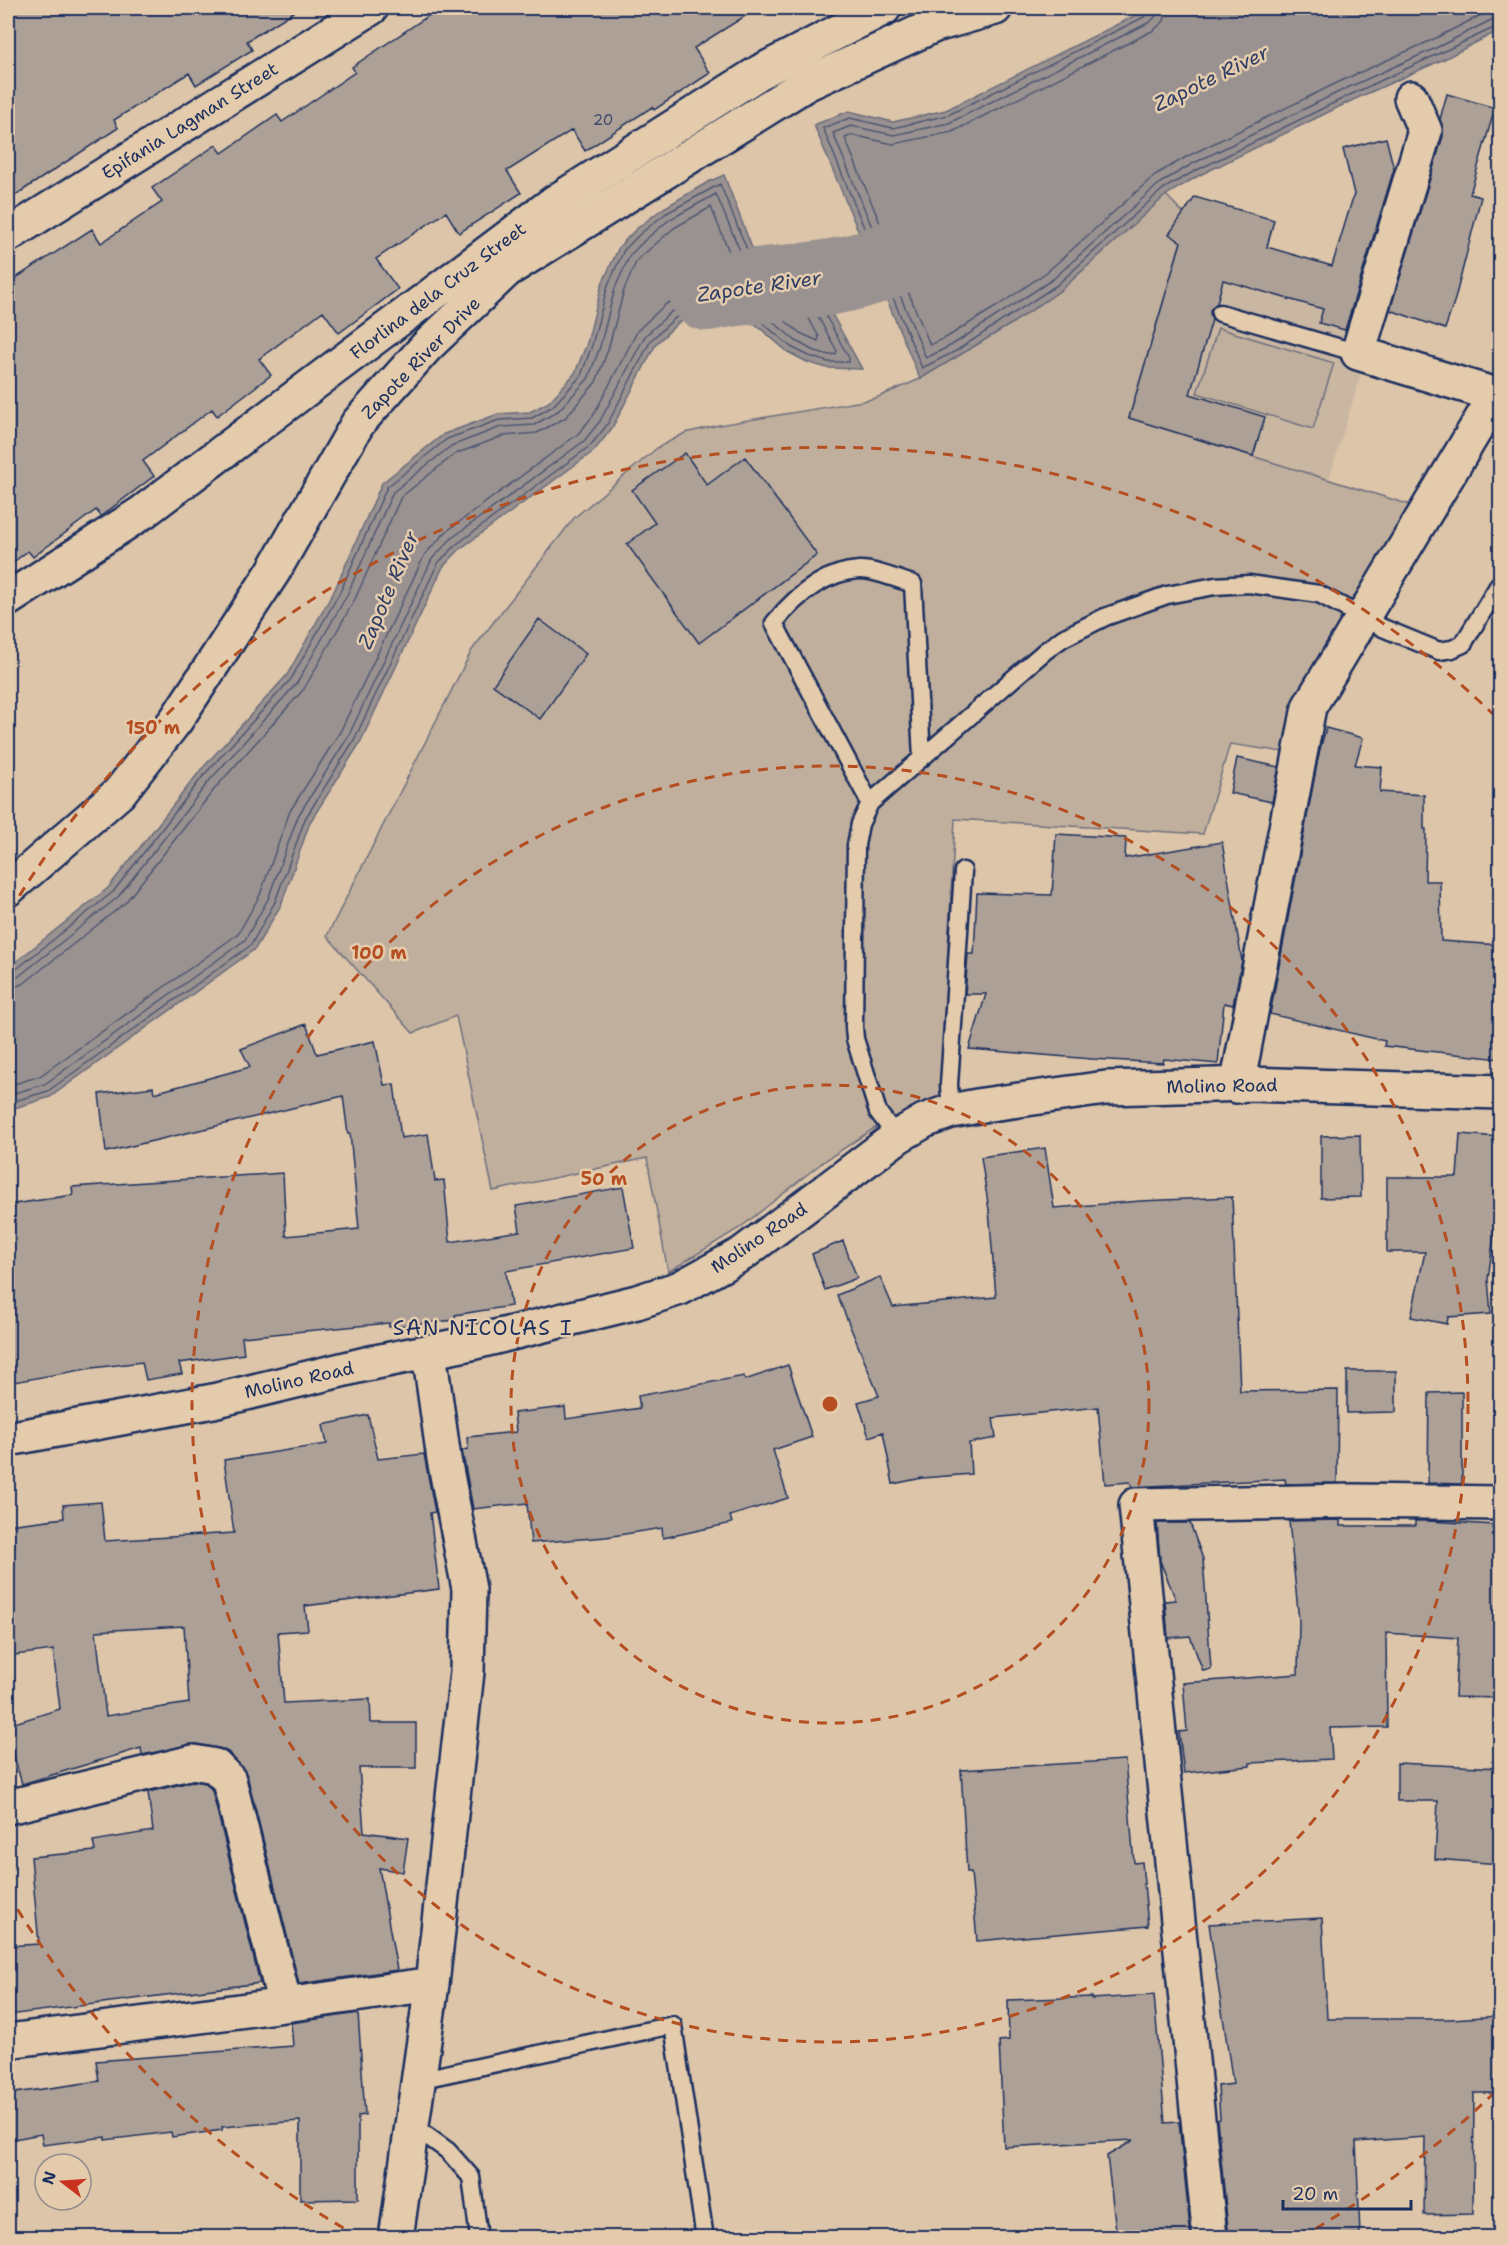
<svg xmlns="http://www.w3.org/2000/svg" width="1508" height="2245" font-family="'Shantell Sans',sans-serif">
<rect width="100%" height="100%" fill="#dcc5a9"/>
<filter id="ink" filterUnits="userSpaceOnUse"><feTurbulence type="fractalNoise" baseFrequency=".0167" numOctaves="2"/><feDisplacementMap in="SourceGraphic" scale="12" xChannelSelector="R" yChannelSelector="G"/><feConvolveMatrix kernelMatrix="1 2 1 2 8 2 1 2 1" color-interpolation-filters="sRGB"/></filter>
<g filter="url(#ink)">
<path fill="#cab7a2" d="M 1187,225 L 1367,276 L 1364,364 L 1329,479 L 1129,418 Z"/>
<path fill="#c0af9d" stroke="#6e6f7e" stroke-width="1.5" d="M 1166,195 L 1188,218 L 1129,418 L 1417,507 L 1290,753 L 1230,744 L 1203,834 L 955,819 L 940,1100 L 873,1129 L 823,1162 L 741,1227 L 668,1272 L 647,1158 L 493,1191 L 456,1016 L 413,1033 L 327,936 L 472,650 L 574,518 L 657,448 L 685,433 L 719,425 L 863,401 L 876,398 L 920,379 L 1011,324 L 1061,290 Z
M 1218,328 L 1334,363 L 1313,429 L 1197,393 Z"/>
<path fill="#9a9290" stroke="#676a7c" stroke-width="1.5" d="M 1150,8 L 1500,8 L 1500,30 L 1444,59 L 1353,100 L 1198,176 L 1166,195 L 1061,290 L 1011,324 L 920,379 L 814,125 L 849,111 L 893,122 L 946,110 Z
M 724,175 L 757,261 L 795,247 L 862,369 L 827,368 L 807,362 L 788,352 L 748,318 L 729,310 L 703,312 L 678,323 L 656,344 L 612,428 L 594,451 L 460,549 L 443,567 L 360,743 L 310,822 L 281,905 L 255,949 L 50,1097 L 8,1110 L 8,968 L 108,888 L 200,771 L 287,675 L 335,589 L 382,483 L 444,434 L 498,414 L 530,412 L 549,402 L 575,373 L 587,343 L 602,284 L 619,247 L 635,230 L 662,209 L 708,182 Z"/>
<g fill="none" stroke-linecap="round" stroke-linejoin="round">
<path stroke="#4e5772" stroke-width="1.5" d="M 1150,8 L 1146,16 L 948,115 L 893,128 L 850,118 L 823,128 L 922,368 L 956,351 L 1057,285 L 1163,189 L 1195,171 L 1350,95 L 1500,25
M 1158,8 L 1156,16 L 1150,22 L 949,123 L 894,135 L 851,126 L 833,133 L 926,358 L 952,345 L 1053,279 L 1160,183 L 1192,164 L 1347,88 L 1438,47 L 1493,19 L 1500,18
M 1167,8 L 1164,21 L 1154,30 L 952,132 L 893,144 L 852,135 L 845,138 L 930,345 L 947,337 L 999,305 L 1047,272 L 1155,175 L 1188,156 L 1343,80 L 1434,39 L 1489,11 L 1500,9
M 8,972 L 14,971 L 113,892 L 204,775 L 291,679 L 340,592 L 387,487 L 447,439 L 499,420 L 532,418 L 553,406 L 581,376 L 592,345 L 608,285 L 624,250 L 640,234 L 665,214 L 720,184 L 753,264 L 760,266 L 790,255 L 793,256 L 849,358 L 849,362 L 828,362 L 809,356 L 791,347 L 751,313 L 731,305 L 700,306 L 675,318 L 651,340 L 607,425 L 590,446 L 457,544 L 438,563 L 354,740 L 305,819 L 275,902 L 251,945 L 48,1091 L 8,1103
M 8,980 L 18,977 L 118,897 L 210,780 L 297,683 L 347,595 L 393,492 L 451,446 L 501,427 L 534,425 L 558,411 L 588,379 L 600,347 L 615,288 L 630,255 L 645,240 L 669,220 L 716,194 L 748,270 L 760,274 L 787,265 L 790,266 L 837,351 L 836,354 L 829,355 L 812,350 L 796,341 L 753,305 L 730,297 L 699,299 L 671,312 L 645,336 L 600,421 L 584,441 L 452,538 L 432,559 L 348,737 L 298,816 L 268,899 L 245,940 L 45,1084 L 8,1095
M 8,989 L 23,984 L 125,903 L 217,786 L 304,689 L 355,599 L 401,497 L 455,454 L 503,436 L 537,433 L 565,418 L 596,382 L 608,350 L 624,290 L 637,260 L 674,228 L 711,207 L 736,269 C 748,288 765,282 783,276 L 786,277 L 819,337 L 818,341 L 800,333 L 756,297 L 731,288 L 694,291 L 666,304 L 638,330 L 593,416 L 578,434 L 447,531 L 425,554 L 340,732 L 290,811 L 260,895 L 238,934 L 40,1076 L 8,1086"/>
<path stroke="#9a9290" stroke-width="76" d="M 707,293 C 760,282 816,285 868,268 C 901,258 937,234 966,216"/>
</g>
<path fill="#ada096" stroke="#1b2f5e" stroke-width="1.5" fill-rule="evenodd" d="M 8,8 L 300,8 L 247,41 L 252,50 L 196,85 L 189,73 L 114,120 L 118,128 L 8,200 Z
M 440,8 L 758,8 L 694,48 L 710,73 L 654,110 L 652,107 L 585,151 L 572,130 L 507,171 L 521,193 L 459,233 L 446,212 L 376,259 L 398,289 L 339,333 L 323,311 L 259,359 L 271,375 L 217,416 L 212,409 L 143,461 L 154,476 L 101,516 L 96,510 L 33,557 L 28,551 L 8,566 L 8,283 L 92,229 L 101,243 L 162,202 L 152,188 L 216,145 L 222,153 L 277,115 L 282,122 L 355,72 L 352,67 Z
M 1447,94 L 1495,108 L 1470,194 L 1481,197 L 1455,299 L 1445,329 L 1390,310 L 1443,136 L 1440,119 Z
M 1386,138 L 1394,169 L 1345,330 L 1319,323 L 1323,309 L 1223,280 L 1217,303 L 1210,310 L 1212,320 L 1190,394 L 1265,417 L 1253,456 L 1129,418 L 1181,242 L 1169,234 L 1195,197 L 1274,220 L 1267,247 L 1332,266 L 1354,194 L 1343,149 Z
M 685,453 L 707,485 L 745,457 L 817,555 L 699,643 L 627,544 L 655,523 L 632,490 Z
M 539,619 L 586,654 L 540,719 L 493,685 Z
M 1326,728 L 1363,738 L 1355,765 L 1382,767 L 1380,792 L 1424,795 L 1424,829 L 1426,829 L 1425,881 L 1440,881 L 1441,941 L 1500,945 L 1500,1059 L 1384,1046 L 1385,1041 L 1270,1014 L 1319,753 Z
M 1237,758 L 1279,767 L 1272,802 L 1230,793 Z
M 1056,834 L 1126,838 L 1125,858 L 1222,842 L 1242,961 L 1233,1005 L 1224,1003 L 1218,1064 L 1164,1059 L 1163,1063 L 1092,1059 L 969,1049 L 986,994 L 965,994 L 968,954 L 974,954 L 977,893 L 1052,895 Z
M 306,1024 L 317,1054 L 375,1041 L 384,1085 L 394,1084 L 401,1138 L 428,1134 L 435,1181 L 444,1180 L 450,1242 L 520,1231 L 516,1206 L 623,1187 L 634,1248 L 506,1271 L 511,1306 L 455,1315 L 455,1320 L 389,1327 L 389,1323 L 242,1337 L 244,1354 L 179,1363 L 182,1374 L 146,1380 L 142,1362 L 92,1368 L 14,1382 L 8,1347 L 8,1205 L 73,1195 L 72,1187 L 283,1173 L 286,1236 L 359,1229 L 350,1133 L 348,1134 L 343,1096 L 106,1152 L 99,1094 L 153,1087 L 154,1093 L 250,1067 L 241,1049 Z
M 1460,1134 L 1500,1137 L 1500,1186 L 1497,1228 L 1495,1227 L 1488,1279 L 1491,1314 L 1448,1317 L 1447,1324 L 1411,1317 L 1425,1252 L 1387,1252 L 1387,1177 L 1457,1177 Z
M 1360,1135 L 1361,1197 L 1321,1198 L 1321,1136 Z
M 1045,1148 L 1054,1208 L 1141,1201 L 1232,1197 L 1240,1391 L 1338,1390 L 1337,1483 L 1286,1484 L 1285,1479 L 1132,1487 L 1130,1482 L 1105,1484 L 1098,1407 L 993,1418 L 996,1438 L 969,1443 L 971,1474 L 922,1478 L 893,1484 L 883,1432 L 869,1437 L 858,1402 L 879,1396 L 837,1295 L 880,1277 L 893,1307 L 996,1297 L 989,1210 L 981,1157 Z
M 843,1241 L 857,1278 L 825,1290 L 812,1254 Z
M 788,1365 L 812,1437 L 773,1450 L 788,1498 L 730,1516 L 732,1523 L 663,1538 L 662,1528 L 606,1537 L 531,1543 L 527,1503 L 473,1509 L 462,1450 L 468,1449 L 467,1437 L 516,1432 L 514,1413 L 565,1407 L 566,1419 L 640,1408 L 638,1396 L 744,1376 L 745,1380 Z
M 1347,1371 L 1396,1371 L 1396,1412 L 1347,1413 Z
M 1462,1392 L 1462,1484 L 1428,1483 L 1429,1393 Z
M 368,1415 L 378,1459 L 424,1454 L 435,1512 L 430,1513 L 439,1589 L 305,1606 L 308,1630 L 278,1632 L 284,1703 L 370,1699 L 371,1723 L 416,1723 L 416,1768 L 359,1768 L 364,1832 L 408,1838 L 403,1872 L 379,1868 L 397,1970 L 299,1984 L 247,1775 L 242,1767 L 228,1752 L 218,1748 L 196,1744 L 142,1755 L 141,1748 L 22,1784 L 8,1735 L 8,1725 L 60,1709 L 53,1650 L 8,1656 L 8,1525 L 64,1518 L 63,1505 L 101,1502 L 105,1541 L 234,1533 L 224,1460 L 327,1444 L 323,1425 ZM 184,1626 L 189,1703 L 106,1716 L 96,1631 Z
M 1340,1520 L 1340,1526 L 1415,1526 L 1415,1521 L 1428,1521 L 1495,1525 L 1494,1548 L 1500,1548 L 1500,1698 L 1455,1697 L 1458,1638 L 1386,1633 L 1387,1727 L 1330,1728 L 1332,1759 L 1250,1763 L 1250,1766 L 1184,1773 L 1179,1732 L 1187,1731 L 1183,1683 L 1298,1674 L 1299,1621 L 1289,1521 Z
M 1157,1523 L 1190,1523 L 1203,1559 L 1211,1669 L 1203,1671 L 1190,1636 L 1168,1638 L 1165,1601 L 1176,1600 L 1160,1561 Z
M 1125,1760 L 1134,1863 L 1142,1862 L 1148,1926 L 977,1941 L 971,1872 L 967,1872 L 961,1770 Z
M 1397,1763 L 1500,1768 L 1500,1864 L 1435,1859 L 1438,1801 L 1397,1801 Z
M 194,1781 L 206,1783 L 212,1790 L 260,1983 L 8,2015 L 8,1946 L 39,1944 L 31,1857 L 95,1851 L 93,1841 L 153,1831 L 148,1792 Z
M 1322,1918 L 1327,2019 L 1451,2019 L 1500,2016 L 1500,2093 L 1474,2093 L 1473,2214 L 1424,2215 L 1425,2137 L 1356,2142 L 1360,2234 L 1294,2238 L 1229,2238 L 1217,2120 L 1220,2119 L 1218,2086 L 1233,2084 L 1209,1924 Z
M 1154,1995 L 1165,2123 L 1179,2122 L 1191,2238 L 1117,2238 L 1107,2156 L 1134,2140 L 1004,2147 L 999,2041 L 1009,2040 L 1008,2000 L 1092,1997 L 1092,1999 Z
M 358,2013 L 365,2115 L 358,2116 L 358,2199 L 300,2200 L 300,2121 L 222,2127 L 222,2130 L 172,2137 L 171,2132 L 105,2140 L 105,2137 L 43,2145 L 41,2134 L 8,2140 L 8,2094 L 99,2081 L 96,2061 L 293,2046 L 291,2023 Z"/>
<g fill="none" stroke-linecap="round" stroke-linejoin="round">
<g stroke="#1b2f5e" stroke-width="21">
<path id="lane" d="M 1220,313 L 1358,353
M 870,803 L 774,623 C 795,597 823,572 859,570 C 873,569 899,580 913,584 L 922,758
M 951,1111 L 949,1085 L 963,871
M 897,1137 L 878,1112 L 855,1039 L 854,1027 L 856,845 L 860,824 L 870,803 L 1045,651 L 1063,638 L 1105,617 L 1167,595 L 1215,586 L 1249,584 L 1319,594 L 1383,628 L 1439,651 L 1452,649 L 1463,644 L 1500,583
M 418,2080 L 673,2025 L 705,2238
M 412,2125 L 448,2151 L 471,2177 L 479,2238"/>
</g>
<g stroke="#1b2f5e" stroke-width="38">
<path id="street" d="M 8,235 L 371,8
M 8,599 L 143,512 L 555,202 L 760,72 L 884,8
M 1237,1086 L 1309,707 L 1496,395 L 1358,353 L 1425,131 L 1411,98
M 8,1807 L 193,1762 L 215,1766 L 229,1780 L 285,2005
M 8,2041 L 285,2005 L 432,1984
M 396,2238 L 432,1984 L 467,1672 L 469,1589 L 444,1459 L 429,1352
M 1210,2238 L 1136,1505 L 1354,1501 L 1500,1503"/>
</g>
<g stroke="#1b2f5e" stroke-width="38">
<path id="secondary" d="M 8,889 L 119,793 L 176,720 L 273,572 L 358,423 L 427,346 L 507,270 L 806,84 L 935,25 L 995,8
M 8,1439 L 213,1401 L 366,1364 L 471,1343 L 637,1302 L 680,1288 L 742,1254 L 897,1137 L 924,1121 L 951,1111 L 983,1105 L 1106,1088 L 1250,1084 L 1500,1092"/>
</g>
<use href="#lane" stroke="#e4cbac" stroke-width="16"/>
<use href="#street" stroke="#e4cbac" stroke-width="33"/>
<use href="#secondary" stroke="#e4cbac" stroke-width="33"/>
</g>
</g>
<g fill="none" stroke="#b54e20" stroke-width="3" stroke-dasharray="10 8">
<circle cx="830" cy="1404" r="319"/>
<circle cx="830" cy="1404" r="638"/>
<path d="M1495 2092A957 957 0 0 1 1301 2237M359 2237A957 957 0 0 1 10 1897M10 911A957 957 0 0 1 1495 716"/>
</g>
<g text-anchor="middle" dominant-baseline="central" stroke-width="5" stroke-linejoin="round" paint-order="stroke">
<g font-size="15" fill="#404b6c">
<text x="603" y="120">20</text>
</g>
<g font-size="18" fill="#1b2f5e" stroke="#e4cbac">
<text transform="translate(190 121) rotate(-32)">Epifania Lagman Street</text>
<text transform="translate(438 291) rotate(-37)">Florlina dela Cruz Street</text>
<text transform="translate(421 358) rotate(-46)">Zapote River Drive</text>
<text transform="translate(1222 1086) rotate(-1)">Molino Road</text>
<text transform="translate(759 1238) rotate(-34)">Molino Road</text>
<text transform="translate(299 1380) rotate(-13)">Molino Road</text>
</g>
<g font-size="20" font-style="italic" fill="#2e3e66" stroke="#e4cbac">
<text transform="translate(1211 78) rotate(-26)">Zapote River</text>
<text transform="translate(759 286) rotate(-8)">Zapote River</text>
<text transform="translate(388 590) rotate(-67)">Zapote River</text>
</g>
<g font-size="21" letter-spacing="1.5" fill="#1b2f5e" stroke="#e4cbac">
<text x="483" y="1328">SAN NICOLAS I</text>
</g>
</g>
<circle cx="830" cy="1404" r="9" fill="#b54e20" stroke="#e4cbac" stroke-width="3"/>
<g font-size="18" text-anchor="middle" font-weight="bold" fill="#b54e20" stroke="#e4cbac" stroke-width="5" stroke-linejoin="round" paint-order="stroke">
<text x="153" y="734">150 m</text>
<text x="379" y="959">100 m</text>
<text x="604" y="1185">50 m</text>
</g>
<rect width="1508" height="2245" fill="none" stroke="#e4cbac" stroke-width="30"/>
<rect x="15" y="15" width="1478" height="2215" fill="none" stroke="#1b2f5e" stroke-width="2" filter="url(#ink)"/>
<g transform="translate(63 2182) rotate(287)"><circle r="28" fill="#e4cbac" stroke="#948d8d" stroke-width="1.5"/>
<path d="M0-4.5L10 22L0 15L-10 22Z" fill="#c8321e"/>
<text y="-9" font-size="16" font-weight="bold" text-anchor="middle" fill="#1b2f5e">N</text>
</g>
<path d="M1283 2200v9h128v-9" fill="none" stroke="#1b2f5e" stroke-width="3"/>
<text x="1292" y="2200" font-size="18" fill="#1b2f5e" stroke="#e4cbac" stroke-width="4.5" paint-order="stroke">20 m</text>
</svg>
